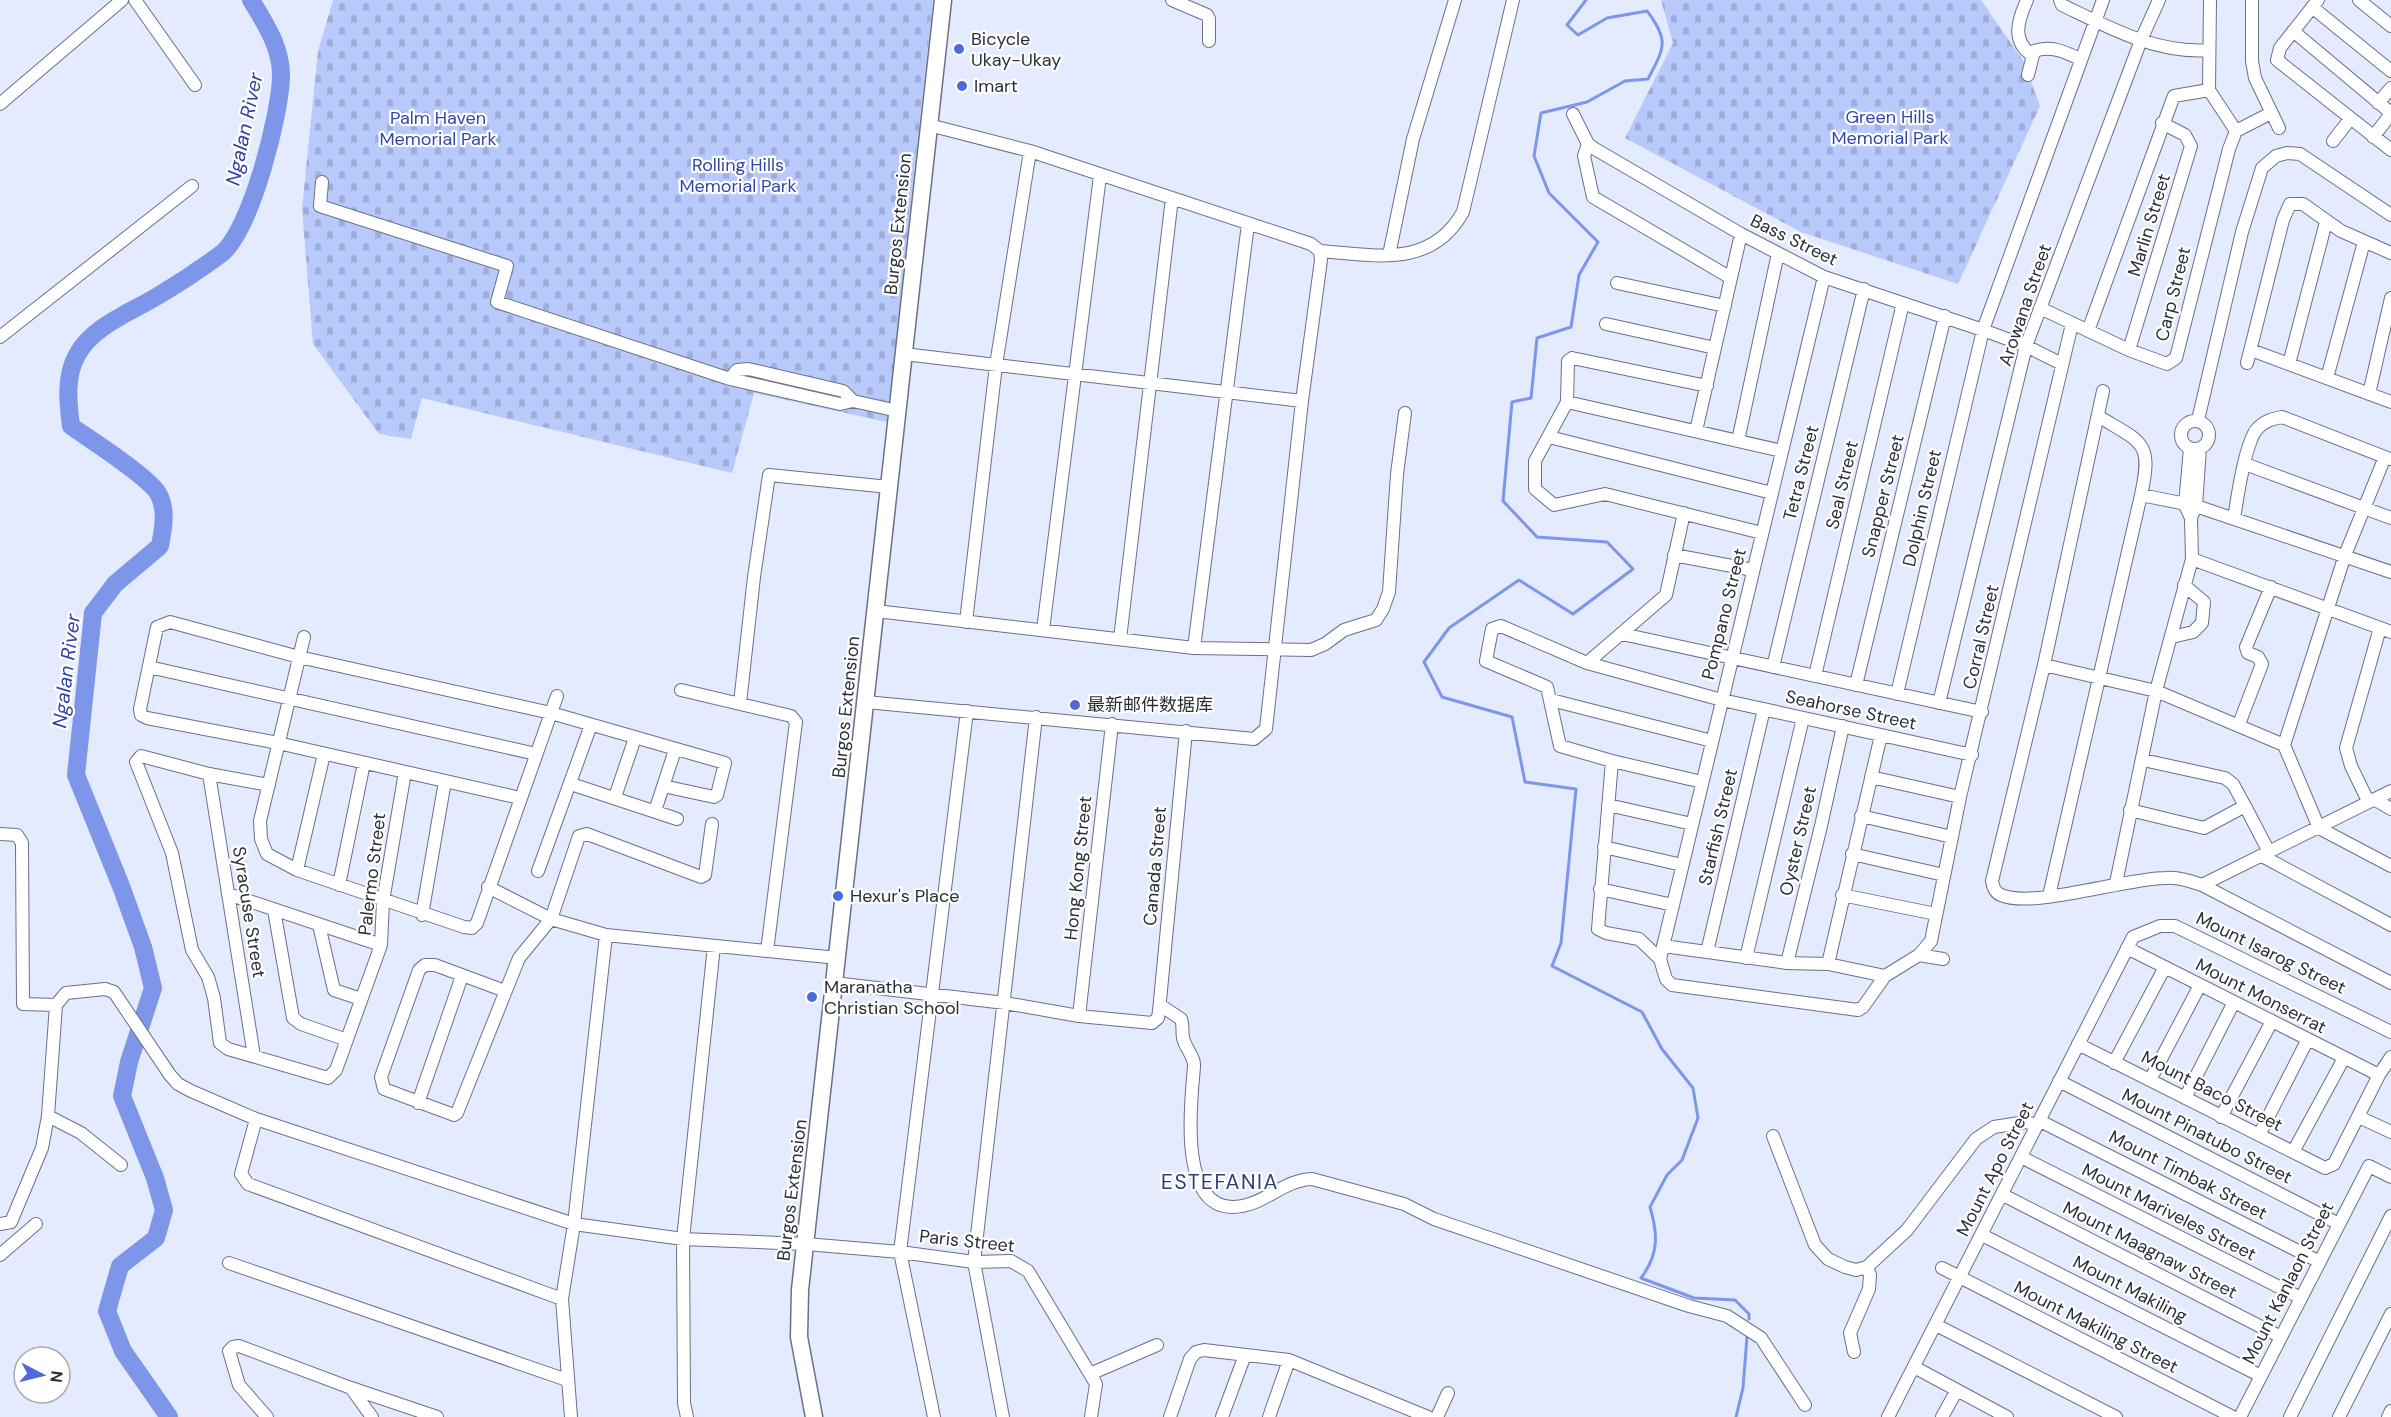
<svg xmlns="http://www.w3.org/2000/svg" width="2391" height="1417" font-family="'DM Sans','Noto Sans SC',sans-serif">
<defs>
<pattern id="cemetery-stones" width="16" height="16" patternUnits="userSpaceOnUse" patternTransform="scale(1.5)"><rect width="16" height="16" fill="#b8c9fc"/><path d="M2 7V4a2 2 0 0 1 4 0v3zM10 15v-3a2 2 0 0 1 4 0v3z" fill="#9eadd9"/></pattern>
</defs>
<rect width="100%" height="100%" fill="#e4ebfe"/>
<path fill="url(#cemetery-stones)" d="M 333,0 L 933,0 L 887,422 L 754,393 L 732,473 L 422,398 L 411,439 L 379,434 L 313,344 L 302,209 L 318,51 Z
M 1661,0 L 1981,0 L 2024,62 L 2040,106 L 1958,284 L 1801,232 L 1625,138 L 1673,43 Z"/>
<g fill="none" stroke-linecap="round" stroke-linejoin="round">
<path stroke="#7d96e9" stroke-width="3" d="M 1586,0 L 1567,25 L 1578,35 L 1607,18 L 1647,11 C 1670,41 1664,48 1648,79 L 1625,81 L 1587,102 L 1541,113 L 1534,156 L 1549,193 L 1598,242 L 1579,275 L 1571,327 L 1537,338 L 1531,398 L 1512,402 L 1503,501 L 1537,537 L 1607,542 L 1633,569 L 1573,614 L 1519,580 L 1449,628 L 1424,662 L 1442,697 L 1512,717 L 1525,782 L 1576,789 L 1561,943 L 1552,966 L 1642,1012 L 1662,1049 L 1693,1088 L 1698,1118 L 1682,1160 L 1667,1175 L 1650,1207 C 1658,1234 1659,1254 1641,1278 L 1694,1298 L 1735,1300 L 1749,1314 L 1749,1319
M 1736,1417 L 1743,1388 L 1747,1337"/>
<path stroke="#7d96e9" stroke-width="18" d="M 169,1417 L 123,1351 L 107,1311 L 120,1266 L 156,1238 L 164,1210 L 155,1178 L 122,1096 L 129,1062 L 153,988 L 143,947 L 121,886 L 76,775 L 93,613 L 115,584 L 160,546 C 163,529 167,511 159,495 C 151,478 89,439 71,426 C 68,403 65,376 77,355 C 93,325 134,311 161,294 C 181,282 202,268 221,254 C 251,231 281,112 281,75 C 281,47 265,23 251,0"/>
<g stroke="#6a7186" stroke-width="14">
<path id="minor" d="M 135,0 L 195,85
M 1172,0 L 1207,15 L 1209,19 L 1209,41
M 2027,0 C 2018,20 2011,41 2032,55
M 2060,0 L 2062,5 C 2108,27 2156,54 2209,50
M 2210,0 L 2209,90 L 2236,131
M 2252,0 L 2252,61 L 2255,78 L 2279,128
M 2318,0 L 2280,48 L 2277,60 L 2391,150
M 2359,0 L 2391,26
M 2312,7 L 2391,71
M 2293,31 L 2391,113
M 2028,75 L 2034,51 C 2051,45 2065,52 2080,59
M 2378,103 L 2391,88
M 0,104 L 122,0
M 1573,114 L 1588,144 L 1595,149 L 1741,234 L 1824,277 L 1983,330 L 2026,346 L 2062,364
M 2373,137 L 2391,114
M 2333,141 L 2350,119
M 1588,144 L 1584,156 L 1593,197 L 1731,278
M 322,182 L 320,206 L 507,266 L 497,302 L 730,379 L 840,404 L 853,401 L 898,411
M 1320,251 C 1374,255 1431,269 1463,212 L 1513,0
M 1389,255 L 1413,139 L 1455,0
M 1617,283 L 1725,306
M 2040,308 L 2129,350 L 2167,364 L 2176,358 L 2229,149 L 2236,131 L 2271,113
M 1606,324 L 1715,348
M 2088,331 L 2172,101 L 2174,96 L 2209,90
M 0,337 L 192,186
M 2129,350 L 2191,146 L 2185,135 L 2162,123
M 2251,350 L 2391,402
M 904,354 L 1302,401
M 2247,363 L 2283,220 L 2290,204 L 2303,204 L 2341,231 L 2391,253
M 2289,364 L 2326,222
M 2327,378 L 2364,242
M 730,379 L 737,370 L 748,369 L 843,391 L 853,401
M 1707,386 L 1572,358 L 1568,361 L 1567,402 L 1535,461 L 1535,489 L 1554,505 L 1605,494 L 1762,533
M 2103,391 L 2044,665 L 1992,881 C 1993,887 1995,893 2001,895 C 2032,909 2126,878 2166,878 C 2178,877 2190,881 2202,885 L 2391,983
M 2369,394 L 2391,298
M 1567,402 L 1782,451
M 2098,416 C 2142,443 2153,441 2141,495
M 2198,420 L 2242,232 L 2262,168 L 2276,156 L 2287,153 L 2300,154 L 2391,215
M2181 435a14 14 0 1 1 28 0a14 14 0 1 1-28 0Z
M 1696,431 L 1741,234
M 1549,437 L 1772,493
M 1738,441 L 1778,253
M 2190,448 L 2185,505 L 2191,518 L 2196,506 L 2200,448
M 2245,464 L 2391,518
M 2234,519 C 2237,499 2245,443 2257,429 C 2264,421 2272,419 2282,417 L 2390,459
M 1674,555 L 1753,570
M 2192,559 L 2391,632
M 876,611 L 1194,648 L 1311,650 L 1325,644 L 1344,630 L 1376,620 L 1383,609 L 1389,592 L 1397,474 L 1405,413
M 966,622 L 996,365 L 1030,151
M 1043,630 L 1100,176
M 1622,634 L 1982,712
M 304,637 L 260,821 L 261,839 L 267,854 L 297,870 L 464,927 L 472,928 L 477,923 L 557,696
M 2172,637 L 2193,632 L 2202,623 L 2204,602 L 2184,585
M 1120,639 L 1172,198
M 1194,648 L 1248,224
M 1587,663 L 1666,595 L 1684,513
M 2044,665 L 2156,691 L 2284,745 L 2319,828 L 2391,866
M 149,667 L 536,754
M 1773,667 L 1864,289
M 1815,676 L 1903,303
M 1856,685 L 1945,316
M 681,690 L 791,716 L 796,722 L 767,951
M 1897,694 L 1983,330 L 2103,0
M 1551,700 L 1712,741
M 866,702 L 1254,739 L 1266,729 L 1302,401 L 1321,260 L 1320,251 L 1311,244 L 1030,151 L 929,125
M 740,703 L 754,577 L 769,475 L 889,487
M 1939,703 L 2026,346 L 2141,40 L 2159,0
M 2239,724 L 2262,664 L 2258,657 L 2248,653 L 2246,647 L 2271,587
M 2284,745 L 2345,555 L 2385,457
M 2143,760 L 2225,778 L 2233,784 L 2245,806
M 1612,761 L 1598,929 L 1606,933 L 1639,939 L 1660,959 L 1666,979 L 1672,985 L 1858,1010 L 1863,1007 L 1885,976 L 1919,955 L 1943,959
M 209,774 L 254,1056
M 1871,777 L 1960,797
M 1702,782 L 1612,761 L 1560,746 L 1547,687 L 1486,661 L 1492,629 L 1501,626 L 1587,663 L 1722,700 L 1972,755
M 571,784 L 677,819
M 269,785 L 209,774 L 141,756 L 136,762 L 172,853 L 192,950 L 208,977 L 214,998 L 220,1043 L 228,1049 L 328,1078 L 336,1070 L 381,945 L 383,901 L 405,772
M 615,797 L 635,738
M 520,798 L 278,743 L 147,718 L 141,715 L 140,709 L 157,627 L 170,622 L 299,657 L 551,713 L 725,763 L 717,795 L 714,797 L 663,786
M 2374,799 L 2391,809
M 2368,801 L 2351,766 L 2346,748 L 2380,628
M 1608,805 L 1692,824
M 2130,810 L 2204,828 L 2245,806 L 2269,852
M 655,811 L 675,750
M 1861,816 L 1952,837
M 0,834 L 17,835 L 22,843 L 23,1004 L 56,1005 L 66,993 L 105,989 L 114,992 L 170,1075 L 178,1084 L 191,1091 L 256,1119 L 574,1224 L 683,1239 L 806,1244 L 900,1252 L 974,1262 L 1011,1261 L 1028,1271 L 1096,1384 L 1091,1417
M 1604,847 L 1682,865
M 1852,854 L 1944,875
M 2262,856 L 2391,925
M 297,870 L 324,754
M 538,871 L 591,725
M 2116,883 L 2156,691 L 2192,559 L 2191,518
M 339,885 L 364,763
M 2202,885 L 2391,791
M 488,887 L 551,919 L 606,935 L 838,958
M 1600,889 L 1673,905
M 228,894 L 381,945
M 1842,895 L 1936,914
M 2049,896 L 2141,495 L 2196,506 L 2391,572
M 274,910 L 293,1018 L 301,1024 L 347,1040
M 422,915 L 445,781
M 319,925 L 334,990 L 361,999
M 1663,946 L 1787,963 L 1828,964 L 1885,976
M 2127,948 L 2379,1075
M 1707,952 L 1764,709
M 1919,955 L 1931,941 L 1960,797 L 2072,324
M 1746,958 L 1803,718
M 1660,959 L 1824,277
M 1787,963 L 1821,826 L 1843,726
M 1828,964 L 1881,735
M 834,983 L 1005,1003 L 1079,1016 L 1152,1023 L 1158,1018 L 1159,1011 L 1186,731
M 505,991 L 435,965 L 425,965 L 419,970 L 381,1077 L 384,1089 L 454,1115 L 457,1113 L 519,958 L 551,919 L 579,836 L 587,834 L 701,877 L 705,875 L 712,824
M 1160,1005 L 1181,1019 C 1184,1027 1181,1034 1184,1041 C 1187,1050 1195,1058 1194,1067 C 1191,1101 1178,1206 1232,1207 C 1263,1207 1282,1180 1312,1179 L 1404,1204 L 1434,1219 L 1689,1306 L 1727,1316 L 1761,1338 L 1805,1405
M 1079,1016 L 1112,724
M 2078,1044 L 2325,1168 L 2334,1164 L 2379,1075 L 2391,1057
M 2114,1063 L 2165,967
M 2150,1080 L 2200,985
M 2059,1081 L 2339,1224
M 2185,1098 L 2234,1002
M 418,1103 L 462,976
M 48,1116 L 81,1133 L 121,1165
M 2221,1117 L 2272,1021
M 2359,1117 L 2391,1132
M 256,1119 L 241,1174 L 248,1184 L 562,1299
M 2040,1121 L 2320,1262
M 2259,1135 L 2308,1039
M 1773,1136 L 1815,1245 L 1828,1259 L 1845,1267 L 1856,1270 L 1867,1267 L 1907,1230 L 1976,1139 L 1994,1127 L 2026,1122 L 2037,1125
M 2293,1152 L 2344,1058
M 2021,1157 L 2301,1298
M 2003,1195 L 2281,1337
M 0,1224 L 11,1222 L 42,1148 L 48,1116 L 56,1005
M 1982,1235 L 2261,1376
M 0,1255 L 36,1224
M 229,1263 L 567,1380
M 1942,1268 L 2233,1417
M 1936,1325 L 2116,1417
M 1854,1352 L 1850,1333 L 1869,1289 L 1870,1275 L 1867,1267
M 1914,1367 L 2007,1417
M 1090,1374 L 1157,1345
M 351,1388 L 372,1417
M 267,1417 L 239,1385 L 229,1351 L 233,1347 L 239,1346 L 351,1388 L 437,1417
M 571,1417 L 562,1299 L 574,1224 L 606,935
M 687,1417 L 684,1403 L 683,1239 L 714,946
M 934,1417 L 900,1252 L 967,711
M 1003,1417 L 974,1262 L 1036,717
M 1170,1417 L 1190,1359 L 1196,1352 L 1204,1350 L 1289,1360 L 1428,1417
M 1222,1417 L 1245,1355
M 1269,1417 L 1289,1360
M 1437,1417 L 1448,1393
M 1888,1417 L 2133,937 L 2160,926 L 2175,926 L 2391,1032
M 1942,1417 L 1957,1390
M 2240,1417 L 2369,1166 L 2391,1177
M 2290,1417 L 2391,1216
M 2339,1417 L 2391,1314
M 2388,1417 L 2391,1411"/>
</g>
<g stroke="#6a7186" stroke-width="19">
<path id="secondary" d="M 814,1417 L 799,1337 L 800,1290 L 943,0"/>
</g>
<use href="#minor" stroke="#fff" stroke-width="12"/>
<use href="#secondary" stroke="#fff" stroke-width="16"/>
</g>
<g fill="#4f69dd" stroke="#fff" stroke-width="2">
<circle cx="959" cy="49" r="6"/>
<circle cx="962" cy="86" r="6"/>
<circle cx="1075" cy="705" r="6"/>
<circle cx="838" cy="896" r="6"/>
<circle cx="812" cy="997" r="6"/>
</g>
<g text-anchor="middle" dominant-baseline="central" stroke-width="4.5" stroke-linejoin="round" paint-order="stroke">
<g font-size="18" fill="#2b2e37" stroke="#fff" text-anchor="start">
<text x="971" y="39">Bicycle<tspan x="971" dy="21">Ukay-Ukay</tspan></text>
<text x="974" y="86">Imart</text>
<text x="1087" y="705">最新邮件数据库</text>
<text x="850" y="896">Hexur's Place</text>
<text x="824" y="987">Maranatha<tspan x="824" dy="21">Christian School</tspan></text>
</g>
<g font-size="18" fill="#3447a8" stroke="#fff">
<text x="1890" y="117">Green Hills<tspan x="1890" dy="21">Memorial Park</tspan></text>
<text x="438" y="118">Palm Haven<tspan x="438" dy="21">Memorial Park</tspan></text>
<text x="738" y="165">Rolling Hills<tspan x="738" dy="21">Memorial Park</tspan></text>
</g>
<g font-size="18" fill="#2b2e37" stroke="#fff">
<text transform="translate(898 224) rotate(-84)">Burgos Extension</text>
<text transform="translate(2149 225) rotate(-73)">Marlin Street</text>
<text transform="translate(1794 240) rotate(26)">Bass Street</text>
<text transform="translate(2173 294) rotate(-76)">Carp Street</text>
<text transform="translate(2025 305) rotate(-71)">Arowana Street</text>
<text transform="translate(1801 473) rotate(-76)">Tetra Street</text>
<text transform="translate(1842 485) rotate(-77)">Seal Street</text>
<text transform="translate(1883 496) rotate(-76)">Snapper Street</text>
<text transform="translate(1922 508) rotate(-77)">Dolphin Street</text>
<text transform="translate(1724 614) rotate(-76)">Pompano Street</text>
<text transform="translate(1981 637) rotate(-77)">Corral Street</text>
<text transform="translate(846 707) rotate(-84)">Burgos Extension</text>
<text transform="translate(1851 710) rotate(12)">Seahorse Street</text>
<text transform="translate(1718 827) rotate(-77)">Starfish Street</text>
<text transform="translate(1798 841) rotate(-77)">Oyster Street</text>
<text transform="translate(1155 866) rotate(-85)">Canada Street</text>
<text transform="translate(1078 868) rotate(-84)">Hong Kong Street</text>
<text transform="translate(372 874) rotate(-83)">Palermo Street</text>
<text transform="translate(249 912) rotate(81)">Syracuse Street</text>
<text transform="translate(2271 953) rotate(26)">Mount Isarog Street</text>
<text transform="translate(2261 996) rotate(27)">Mount Monserrat</text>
<text transform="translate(2212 1091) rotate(27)">Mount Baco Street</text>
<text transform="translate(2207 1136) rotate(27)">Mount Pinatubo Street</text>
<text transform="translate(1995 1169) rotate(-63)">Mount Apo Street</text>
<text transform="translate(2188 1175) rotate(27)">Mount Timbak Street</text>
<text transform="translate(792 1190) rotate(-83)">Burgos Extension</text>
<text transform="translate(2169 1212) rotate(27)">Mount Mariveles Street</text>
<text transform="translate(967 1241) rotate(6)">Paris Street</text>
<text transform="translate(2150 1250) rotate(27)">Mount Maagnaw Street</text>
<text transform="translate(2288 1283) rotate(-63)">Mount Kanlaon Street</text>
<text transform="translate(2130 1289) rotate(27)">Mount Makiling</text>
<text transform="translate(2096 1327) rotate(27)">Mount Makiling Street</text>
</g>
<g font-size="20" font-style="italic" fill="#3143a3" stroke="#fff">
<text transform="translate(244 129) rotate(-78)">Ngalan River</text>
<text transform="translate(66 671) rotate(-83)">Ngalan River</text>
</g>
<g font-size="21" letter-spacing="1.5" fill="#2d3c75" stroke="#fff">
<text x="1220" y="1182">ESTEFANIA</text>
</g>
</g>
<g transform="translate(42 1375) rotate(97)"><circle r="28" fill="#ffffff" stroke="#aaabaf" stroke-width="1.5"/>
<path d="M0-4.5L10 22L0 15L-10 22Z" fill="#4f69dd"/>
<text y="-9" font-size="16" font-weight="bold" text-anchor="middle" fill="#2b2e37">N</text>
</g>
</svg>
